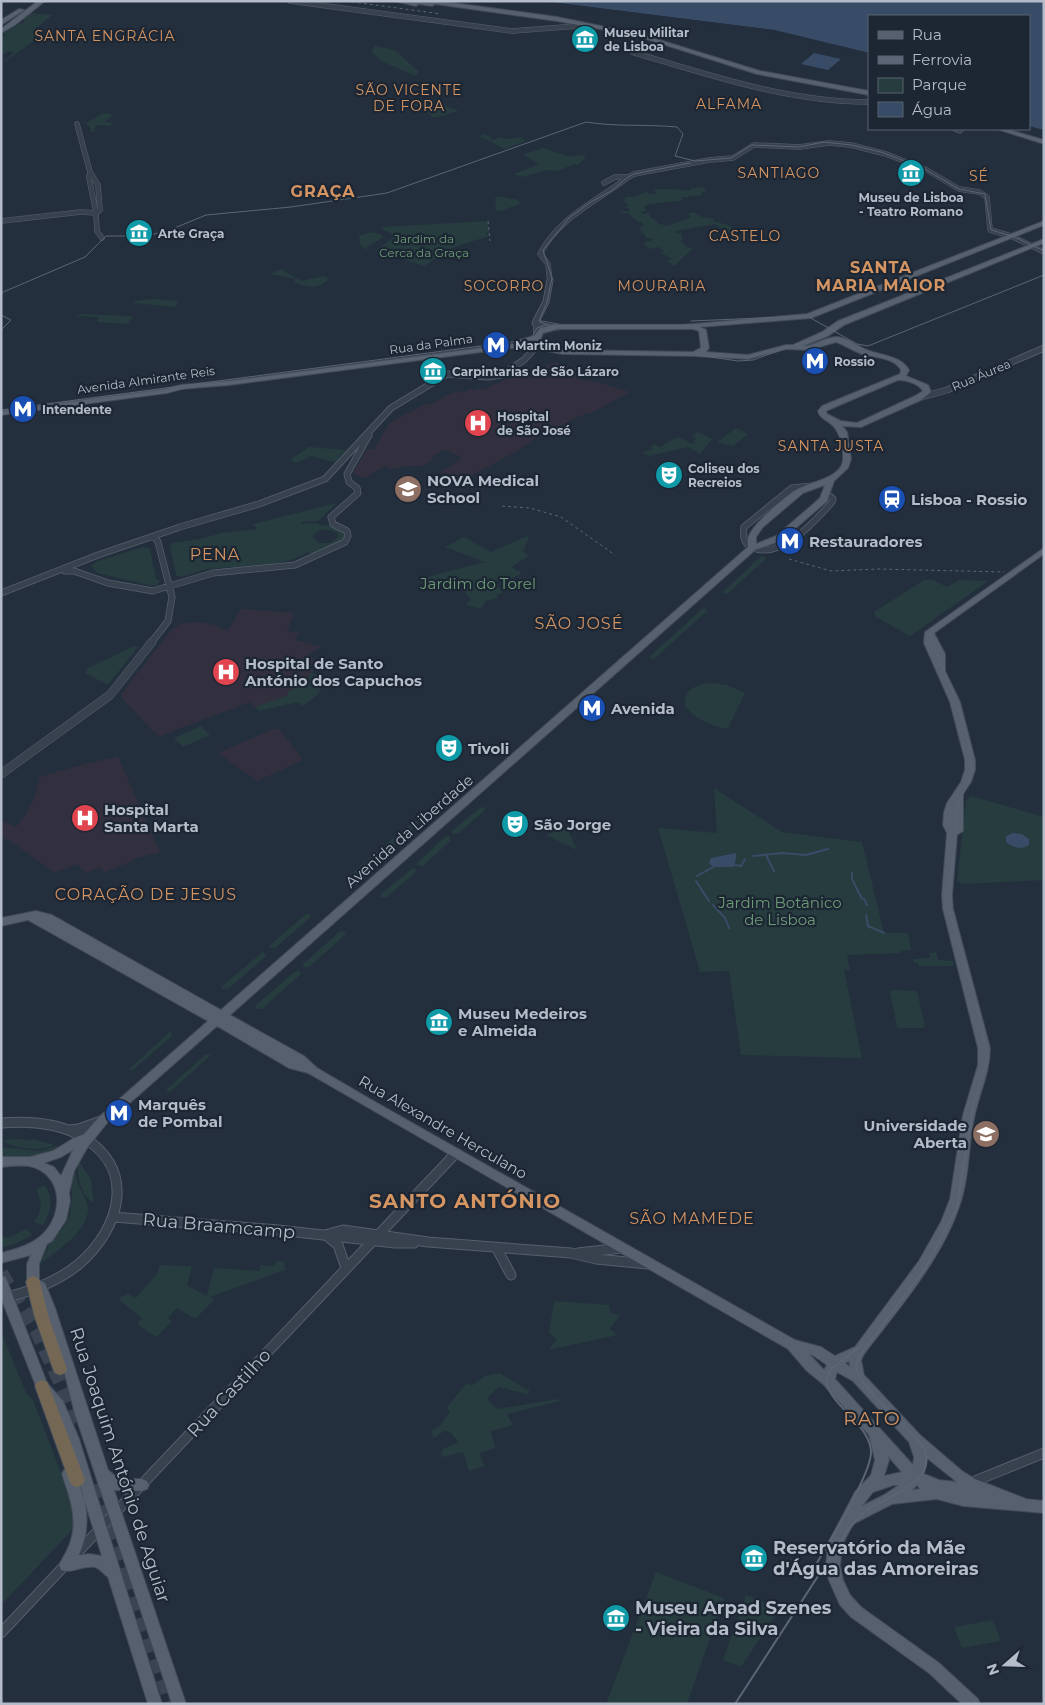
<svg xmlns="http://www.w3.org/2000/svg" width="1045" height="1705" font-family="Montserrat,sans-serif">
<rect width="100%" height="100%" fill="#242f3e"/>
<path fill="#32303f" d="M 555,362 L 579,369 L 581,371 L 580,380 L 594,381 L 630,392 L 591,413 L 580,416 L 537,437 L 517,451 L 456,484 L 440,472 L 463,458 L 445,450 L 432,456 L 434,459 L 422,466 L 406,466 L 391,469 L 386,466 L 364,478 L 353,473 L 367,449 L 374,450 L 389,423 L 427,403 L 431,405 L 449,394 L 458,391 L 463,393 L 469,389 L 475,391 L 479,388 L 482,390 L 536,366 L 544,367 Z
M 241,609 L 294,613 L 287,632 L 300,633 L 295,640 L 321,647 L 308,655 L 317,662 L 307,667 L 314,671 L 306,681 L 288,692 L 288,696 L 255,707 L 250,702 L 160,736 L 156,734 L 121,697 L 122,693 L 172,629 L 182,623 L 200,622 L 214,625 L 228,631 Z
M 274,729 L 280,730 L 303,760 L 257,781 L 218,753 Z
M 118,757 L 160,852 L 133,859 L 133,861 L 105,872 L 100,867 L 85,873 L 83,870 L 81,870 L 79,864 L 54,872 L 9,840 L 1,838 L 1,821 L 16,827 L 26,814 L 35,796 L 39,777 L 88,763 Z"/>
<path fill="#263c3f" fill-rule="evenodd" d="M 31,13 L 52,15 L 39,26 L 36,27 L 39,31 L 35,40 L 1,64 L 14,52 L 8,51 L 1,56 L 1,36 L 8,36 L 1,33 L 24,22 L 24,18 Z
M 659,24 L 681,29 L 670,37 L 648,32 Z
M 375,46 L 395,50 L 419,72 L 416,76 L 381,61 L 371,51 Z
M 424,98 L 459,111 L 434,118 L 420,107 L 412,105 Z
M 104,113 L 113,115 L 105,122 L 113,123 L 110,126 L 96,125 L 94,132 L 90,132 L 91,128 L 86,123 Z
M 483,134 L 493,138 L 490,139 L 493,140 L 500,137 L 507,139 L 520,137 L 526,141 L 505,149 L 479,136 Z
M 543,148 L 568,156 L 581,155 L 586,157 L 578,165 L 574,164 L 558,171 L 546,170 L 523,177 L 514,174 L 540,164 L 523,155 Z
M 703,187 L 707,191 L 701,193 L 702,195 L 681,198 L 683,200 L 679,201 L 649,204 L 644,207 L 646,211 L 641,212 L 643,214 L 648,213 L 651,218 L 658,222 L 657,223 L 667,226 L 691,217 L 687,214 L 693,212 L 702,217 L 713,219 L 713,221 L 728,225 L 745,239 L 735,244 L 731,236 L 715,224 L 676,231 L 677,234 L 681,233 L 683,240 L 680,240 L 687,246 L 685,247 L 693,248 L 674,266 L 667,261 L 673,259 L 661,253 L 664,252 L 659,247 L 649,249 L 643,243 L 653,240 L 651,238 L 647,238 L 643,233 L 638,232 L 642,231 L 639,228 L 644,225 L 641,222 L 638,222 L 628,213 L 620,214 L 621,211 L 629,211 L 629,208 L 624,208 L 628,206 L 628,204 L 624,202 L 625,197 L 633,197 L 646,192 L 651,194 L 657,193 L 653,190 C 665,188 678,189 689,191 L 692,188 Z
M 498,196 L 518,200 L 520,204 L 500,211 L 496,210 L 495,198 Z
M 487,221 L 489,232 L 486,234 L 489,236 L 454,247 L 424,266 L 394,256 L 388,249 L 375,251 L 393,238 L 391,233 L 381,229 L 381,227 Z
M 371,232 L 380,234 L 384,237 L 368,246 L 366,250 L 368,252 L 360,244 L 359,236 Z
M 281,269 L 301,281 L 324,276 L 329,279 C 316,291 309,287 293,282 L 296,279 L 269,274 Z
M 153,299 L 179,301 L 175,307 L 134,303 L 135,301 Z
M 82,314 L 133,316 L 128,324 L 97,322 L 99,317 L 74,316 Z
M 736,428 L 748,434 L 733,446 L 717,442 Z
M 698,432 L 712,439 L 700,454 L 688,447 L 649,456 L 641,453 L 653,449 L 650,447 L 655,444 L 659,447 L 678,437 L 692,444 L 695,443 L 693,441 L 696,438 L 691,436 Z
M 309,447 L 346,450 L 335,462 L 311,456 L 297,463 L 290,460 Z
M 337,503 L 318,521 L 302,522 L 302,524 L 318,523 L 318,525 L 335,526 L 346,534 L 345,539 L 312,554 L 308,552 L 291,560 L 274,564 L 207,569 L 181,577 L 176,575 L 170,545 L 171,543 L 200,539 L 222,533 L 257,529 L 253,524 ZM 320,530 L 331,530 L 337,533 L 338,537 L 330,543 L 319,543 L 312,537 L 315,533 Z
M 527,536 L 529,538 L 523,551 L 529,556 L 511,567 L 522,573 L 510,579 L 508,577 L 494,581 L 503,593 L 496,595 L 498,598 L 486,601 L 481,609 L 466,605 L 471,598 L 466,594 L 458,576 L 426,584 L 424,586 L 419,579 L 485,562 L 445,547 L 464,537 L 491,552 Z
M 143,547 L 150,549 L 156,579 L 160,581 L 157,585 L 153,586 L 97,573 L 91,566 L 98,561 Z
M 764,556 L 766,559 L 727,594 L 722,593 L 760,557 Z
M 924,580 L 933,580 L 947,587 L 959,580 L 988,581 L 910,636 L 876,617 L 874,612 Z
M 705,608 L 707,611 L 654,659 L 648,658 L 702,609 Z
M 134,646 L 138,647 L 108,685 L 85,673 L 87,671 L 86,669 Z
M 311,673 L 328,679 L 316,696 L 303,706 L 298,702 L 259,711 L 255,707 L 287,696 L 288,692 L 306,681 Z
M 712,683 L 727,685 L 745,693 L 728,728 C 717,730 691,716 685,706 C 682,689 698,684 712,683 Z
M 201,726 L 210,735 L 183,747 L 174,738 Z
M 714,788 L 782,832 L 862,842 L 884,933 L 908,933 L 911,950 L 902,951 L 900,953 L 847,955 L 850,970 L 844,970 L 862,1058 L 741,1055 L 729,971 L 700,972 L 658,828 L 717,833 Z
M 971,796 L 1044,817 L 1044,880 L 963,884 L 957,881 L 966,800 Z
M 481,807 L 485,808 L 484,811 L 458,834 L 452,834 L 452,831 Z
M 416,820 L 418,824 L 389,849 L 383,849 L 384,846 Z
M 568,830 L 577,850 L 546,835 L 554,832 Z
M 449,836 L 451,840 L 423,866 L 417,865 L 417,863 L 445,837 Z
M 380,851 L 382,855 L 353,880 L 348,880 L 348,877 L 377,852 Z
M 413,868 L 416,869 L 416,872 L 387,897 L 381,897 L 381,894 Z
M 310,913 L 311,917 L 275,948 L 269,948 L 271,944 L 306,914 Z
M 343,931 L 346,932 L 345,935 L 309,967 L 303,967 L 303,964 L 339,932 Z
M 263,952 L 266,954 L 266,956 L 228,989 L 222,989 L 222,986 Z
M 936,952 L 938,960 L 953,961 L 954,966 L 919,966 L 918,963 L 914,963 L 913,959 L 928,958 L 930,957 L 929,953 Z
M 298,971 L 301,972 L 300,975 L 262,1009 L 256,1009 L 256,1005 L 294,972 Z
M 892,990 L 917,991 L 925,1026 L 923,1028 L 900,1028 L 897,1027 L 890,992 Z
M 171,1031 L 172,1036 L 133,1070 L 129,1069 Z
M 206,1054 L 211,1055 L 170,1092 L 166,1090 Z
M 13,1139 L 36,1140 L 54,1145 C 38,1152 17,1149 2,1141 Z
M 56,1146 L 61,1148 L 36,1156 L 1,1157 L 1,1147 L 39,1151 Z
M 79,1161 L 91,1180 L 94,1204 C 81,1195 75,1175 79,1161 Z
M 75,1167 C 75,1182 82,1190 87,1203 C 95,1227 56,1252 40,1264 L 49,1244 L 64,1227 L 70,1214 L 72,1198 L 71,1181 Z
M 45,1185 C 54,1200 51,1211 43,1225 L 34,1222 C 42,1212 43,1201 36,1190 Z
M 26,1229 L 32,1235 L 15,1244 L 1,1247 L 1,1238 L 10,1237 Z
M 276,1261 L 285,1262 L 284,1267 L 287,1269 L 210,1297 L 214,1300 L 195,1319 L 177,1308 L 168,1318 L 172,1322 L 156,1337 L 137,1324 L 142,1318 L 118,1299 L 128,1293 L 136,1298 L 157,1274 L 160,1265 L 192,1266 L 187,1285 L 207,1296 L 214,1268 L 259,1271 L 261,1265 L 274,1266 Z
M 554,1301 L 609,1305 L 610,1313 L 620,1315 L 610,1329 L 618,1335 L 548,1350 L 557,1339 L 549,1333 Z
M 1,1331 L 26,1393 L 33,1400 L 74,1507 L 75,1527 L 1,1605 Z
M 499,1373 L 530,1391 L 527,1394 L 499,1387 L 487,1398 L 497,1409 L 558,1399 L 559,1401 L 507,1414 L 513,1425 L 491,1431 L 495,1448 L 480,1453 L 484,1466 L 469,1471 L 463,1452 L 443,1457 L 440,1454 L 443,1449 L 459,1442 L 451,1433 L 445,1430 L 433,1439 L 432,1430 L 440,1426 L 450,1412 L 447,1407 L 466,1384 L 473,1385 L 485,1376 Z
M 656,1572 L 724,1598 L 687,1704 L 606,1704 Z
M 746,1595 L 780,1608 L 741,1667 L 723,1660 Z
M 993,1620 L 1001,1641 L 962,1648 L 954,1627 Z"/>
<path fill="#394c67" d="M 544,1 L 1044,1 L 1044,113 L 1042,114 L 1044,115 L 1044,130 L 1029,126 L 1029,16 L 869,16 L 869,53 L 774,30 Z
M 814,53 L 841,59 L 828,70 L 801,64 Z
M 1013,833 L 1022,834 L 1029,839 L 1029,845 C 1020,850 1014,848 1006,842 L 1006,836 Z
M 736,853 L 736,859 L 734,867 L 713,867 L 709,863 L 711,858 Z"/>
<path fill="#242f3e" d="M 541,1 L 774,30 L 869,53 L 869,56 L 774,33 L 543,4 Z"/>
<g fill="none" stroke-linecap="round" stroke-linejoin="round">
<path stroke="#394c67" stroke-width="2" d="M 766,855 L 774,871
M 753,856 L 783,853 L 806,855 L 828,849
M 735,865 L 741,866 L 745,859
M 852,873 L 852,879 L 862,899
M 697,876 L 713,867
M 696,881 L 709,901
M 864,899 L 867,905
M 713,905 L 725,918 L 729,928
M 866,915 L 868,926 L 884,933"/>
<path stroke="#3a4453" stroke-width="14" stroke-dasharray="14 8" stroke-linecap="butt" d="M 1,1273 L 36,1330 L 79,1424
M 93,1485 L 126,1586
M 129,1575 L 171,1704"/>
<g stroke="#565f6c" stroke-width="5.5">
<path id="minor-far3" d="M 290,1 L 512,31 L 578,26
M 632,52 C 709,75 788,102 869,102
M 77,124 L 90,172 L 98,185 L 100,210 L 96,213
M 955,129 L 960,131
M 90,172 L 89,178 L 96,213 L 97,231 L 102,238
M 604,183 L 615,177 L 626,177
M 1,221 L 81,212 L 96,213
M 550,282 L 548,264 L 540,254 C 558,218 597,201 627,178 L 634,174 L 709,160 L 733,158 L 754,145 L 799,147 L 829,143 L 851,145 L 886,154 L 927,170 L 959,189 L 979,192 L 987,197 L 990,230 L 1011,236 L 1044,252"/>
</g>
<g stroke="#565f6c" stroke-width="7">
<path id="minor-far2" d="M 535,323 L 558,327
M 537,334 L 536,321 L 546,302 L 550,280
M 918,398 L 947,390 L 1044,348
M 812,486 L 792,488 L 744,527 C 743,535 743,543 751,547 C 781,561 815,521 832,502 L 833,499 L 826,493
M 65,571 L 74,571 L 108,583 L 153,591 L 213,573 L 295,565 L 345,542 L 348,536 L 347,531 L 333,524 L 331,517 L 358,493 L 357,488 L 349,482 L 347,474 L 369,435
M 1,593 L 98,555 L 180,527 L 259,504 L 325,479 L 391,408 L 447,374 L 488,377 L 501,375 L 524,360 L 536,347
M 151,643 L 168,621 L 172,597 L 158,542 L 154,536"/>
</g>
<g stroke="#565f6c" stroke-width="9">
<path id="minor-far1" d="M 1,774 L 110,695 L 152,642"/>
</g>
<g stroke="#565f6c" stroke-width="11">
<path id="minor" d="M 1,1123 C 27,1121 55,1122 79,1135 C 137,1166 122,1227 79,1264 C 57,1282 30,1292 3,1298
M 69,1130 L 79,1129 L 101,1121
M 113,1217 L 278,1230 L 395,1243 L 414,1243
M 325,1235 L 343,1230 L 428,1242 L 571,1253 L 596,1259 L 648,1264
M 327,1236 L 338,1245 L 346,1268
M 496,1247 L 511,1275
M 578,1253 L 622,1248
M 970,1483 L 1044,1453
M 75,1555 L 456,1153
M 1,1633 L 67,1563"/>
</g>
<g stroke="#414a57" stroke-width="2">
<path id="major" d="M 38,1 L 45,1 L 15,25 L 1,33 L 1,29 Z
M 394,1 L 439,1 L 557,17 L 640,34 L 760,71 L 869,91 L 869,95 L 757,74 L 637,36 L 557,21 L 435,4 L 432,6 L 419,4 L 416,6 Z
M 19,9 L 24,10 L 1,25 L 1,20 Z
M 997,129 L 1006,129 L 1044,140 L 1044,144 Z
M 1044,221 L 1044,225 L 811,318 L 700,327 L 706,330 L 709,348 L 706,352 L 748,355 L 786,345 L 793,345 L 822,332 L 838,321 L 1044,239 L 1044,243 L 844,325 L 828,336 L 803,346 C 815,346 827,336 838,337 C 848,338 858,347 867,350 C 882,356 900,355 909,370 L 906,376 L 928,385 L 931,392 L 921,400 L 861,427 L 842,426 L 847,432 L 851,459 L 848,468 L 834,481 L 827,501 L 782,540 L 755,550 L 230,1015 L 304,1056 L 317,1068 L 370,1099 L 795,1340 L 821,1347 L 835,1356 L 855,1347 L 919,1261 L 941,1222 L 950,1199 L 963,1115 L 978,1065 L 978,1048 L 943,909 L 942,895 L 947,833 L 943,825 L 944,812 L 947,803 L 961,782 L 965,770 L 965,760 L 950,702 L 924,643 L 925,632 L 1044,548 L 1044,554 L 934,633 L 945,654 L 945,671 L 960,702 L 975,760 L 975,770 L 971,782 L 963,794 L 963,831 L 957,835 L 952,895 L 953,909 L 990,1048 C 990,1072 980,1091 975,1114 C 968,1142 970,1173 961,1201 C 944,1257 899,1308 864,1354 L 861,1360 L 864,1375 L 920,1435 L 962,1471 L 975,1479 L 1026,1499 L 1044,1501 L 1044,1513 L 963,1506 L 937,1499 L 892,1504 L 853,1524 L 842,1545 L 840,1566 L 843,1580 L 850,1595 L 861,1607 L 939,1663 L 978,1699 L 980,1704 L 962,1704 L 929,1673 L 851,1617 L 840,1605 L 829,1580 L 826,1566 L 828,1544 L 855,1492 L 871,1475 L 875,1460 L 869,1435 L 823,1384 L 807,1371 L 788,1349 L 308,1073 L 289,1068 L 217,1026 L 107,1123 L 87,1148 L 74,1171 L 69,1193 L 70,1201 L 66,1220 L 52,1241 L 47,1244 L 39,1264 L 39,1280 L 45,1283 L 55,1308 L 108,1470 L 119,1479 L 142,1479 L 147,1481 L 149,1485 L 147,1489 L 142,1491 L 114,1490 L 186,1704 L 172,1704 L 75,1414 L 63,1367 L 43,1308 L 36,1290 L 29,1286 L 27,1282 L 27,1264 L 31,1255 L 1,1263 L 1,1253 C 16,1249 32,1245 43,1234 C 65,1212 62,1173 29,1166 C 20,1165 10,1166 1,1167 L 1,1157 L 30,1157 L 53,1151 L 74,1138 L 84,1134 L 99,1117 L 208,1021 L 28,920 L 1,926 L 1,918 L 36,911 L 52,915 L 221,1010 L 748,547 C 748,544 747,539 749,536 C 754,523 784,498 796,490 C 808,482 841,479 843,460 C 844,448 840,431 831,424 C 826,419 820,419 818,411 L 822,406 L 900,374 L 901,370 C 894,357 874,358 862,354 C 853,351 845,345 836,342 L 809,350 L 786,349 L 748,359 L 694,356 L 563,354 L 536,349 L 511,348 L 229,385 L 181,389 L 167,393 L 1,415 L 1,411 L 166,389 L 181,385 L 229,381 L 511,344 L 536,345 L 563,350 L 693,352 L 701,348 L 699,331 L 693,329 L 558,329 L 543,333 L 539,343 L 533,343 L 533,340 L 520,343 L 516,341 L 534,336 L 540,328 L 554,325 L 682,325 L 807,314 ZM 898,380 C 907,380 919,384 923,391 L 915,396 L 857,423 L 841,421 L 827,414 L 826,411 L 828,410 ZM 825,485 L 820,498 L 811,506 L 776,536 L 756,544 L 756,537 L 763,527 L 803,493 ZM 73,1150 L 61,1176 L 54,1167 L 44,1163 L 61,1157 ZM 809,1354 L 814,1356 L 827,1365 L 824,1370 ZM 849,1361 L 850,1367 L 845,1363 ZM 837,1372 L 853,1381 L 909,1442 L 914,1457 L 913,1465 L 835,1379 ZM 888,1456 L 902,1472 L 884,1476 L 889,1460 ZM 927,1458 L 957,1482 L 939,1480 L 924,1474 ZM 894,1485 L 899,1485 L 884,1495 L 862,1506 L 873,1492 ZM 917,1485 L 920,1489 L 912,1490 Z
M 1,1276 L 5,1277 L 7,1281 L 47,1383 L 63,1401 L 79,1439 L 162,1704 L 148,1704 L 108,1577 C 103,1574 101,1569 95,1567 C 83,1565 71,1574 61,1570 L 59,1565 C 63,1557 69,1549 71,1540 C 78,1518 69,1495 62,1474 L 64,1470 L 69,1468 L 74,1470 C 87,1499 92,1526 79,1555 L 90,1554 L 102,1556 L 65,1439 L 53,1408 L 36,1386 L 1,1298 Z"/>
</g>
<g stroke="#434c59" stroke-width="2">
<path id="highway" d="M 33,1276 L 38,1278 L 40,1282 L 48,1315 L 67,1369 L 65,1373 L 60,1375 L 55,1373 L 53,1369 L 34,1315 L 26,1282 L 28,1278 Z
M 42,1380 L 47,1382 L 49,1386 L 85,1480 L 82,1485 L 77,1487 L 72,1485 L 69,1480 L 35,1386 L 37,1382 Z"/>
</g>
<use href="#minor-far3" stroke="#38414e" stroke-width="4.5"/>
<use href="#minor-far2" stroke="#38414e" stroke-width="5.5"/>
<use href="#minor-far1" stroke="#38414e" stroke-width="8"/>
<use href="#minor" stroke="#38414e" stroke-width="9"/>
<use href="#major" fill="#56606e" fill-rule="evenodd"/>
<use href="#highway" fill="#746855" fill-rule="evenodd"/>
<path stroke="#5a6575" stroke-width="1" d="M 1,293 L 85,257 L 106,236 L 147,236 L 172,229 L 206,215 L 291,207 L 387,193 L 586,122 C 616,127 646,124 677,127 L 683,134 L 675,156 L 695,161 L 731,158 L 752,145 L 799,147 L 824,142 L 851,145 L 881,152 L 923,168 L 959,189 L 985,194 L 991,230 L 1012,236 L 1044,251
M 1,315 L 11,320 L 1,330
M 691,321 L 807,316 L 857,344 L 868,346 L 1044,275
M 549,326 L 539,321 L 547,302 L 552,278 L 543,250 L 569,218 L 591,202 L 611,191 L 628,177 L 634,174 L 690,163
M 697,355 L 738,361 L 753,360 L 826,334 L 842,323 L 1044,242
M 1,410 L 526,340 L 532,337 L 537,328 L 545,325 L 689,325 C 707,329 705,333 706,350 L 698,354 L 561,353 L 524,347 L 504,347 L 230,383 L 198,385 L 167,392 L 1,414
M 972,1108 L 987,1059 L 987,1053 L 977,1008 L 950,913 L 949,898 L 957,809 C 959,796 969,786 971,774 C 977,746 941,664 930,635 L 934,629 L 1044,551"/>
<path stroke="#5a6575" stroke-width="2" d="M 817,1563 C 830,1539 871,1475 871,1452 C 871,1446 868,1439 865,1434 C 853,1414 833,1405 826,1382 L 831,1369 L 862,1345
M 735,1704 L 846,1533 C 853,1524 860,1514 870,1508 C 891,1495 942,1479 922,1445 C 909,1429 856,1385 856,1366 C 856,1363 859,1358 860,1355 L 926,1267 L 957,1207 L 973,1107"/>
<path stroke="#5a6575" stroke-width="1" stroke-dasharray="3 3" stroke-linecap="butt" d="M 346,1 L 441,14
M 488,221 L 490,241
M 502,506 L 530,508 L 561,517 L 615,555
M 789,559 L 831,571 L 878,569 L 1004,572"/>
</g>
<defs>
<g id="museum-disc" transform="scale(1.4375)"><circle r="9.5" fill="#0f9aa8" stroke="#1d2633"/><path d="M0-6L6-3V-2H-6V-3ZM-5-1h2V3h-2ZM-1-1h2V3h-2ZM3-1h2V3H3ZM-6 4H6V6H-6Z" fill="#fff"/></g>
<g id="metro-disc" transform="scale(1.4375)"><circle r="9.5" fill="#1a4fb4" stroke="#1d2633"/><path d="M-5.5 5V-5H-3L0 0L3-5H5.5V5H3V-.5L0 4L-3-.5V5Z" fill="#fff"/></g>
<g id="hospital-disc" transform="scale(1.4375)"><circle r="9.5" fill="#e0444e" stroke="#1d2633"/><path d="M-5-5h3v3.5h4V-5h3V5h-3V1.5h-4V5h-3Z" fill="#fff"/></g>
<g id="theatre-disc" transform="scale(1.4375)"><circle r="9.5" fill="#0f9aa8" stroke="#1d2633"/><path d="M-5-5.5Q0-4 5-5.5V0Q5 5 0 6Q-5 5-5 0ZM-3.3-2.5H-1v1.5H-3.3ZM1-2.5H3.3v1.5H1ZM-2.8 1Q0 5.5 2.8 1Z" fill="#fff"/></g>
<g id="university-disc" transform="scale(1.4375)"><circle r="9.5" fill="#8d6e63" stroke="#1d2633"/><path d="M0-5L7-2L0 1L-7-2ZM-4 1L0 2.5L4 1V4Q0 6-4 4Z" fill="#fff"/></g>
<g id="station-disc" transform="scale(1.4375)"><circle r="9.5" fill="#1a4fb4" stroke="#1d2633"/><path d="M-3-6H3Q5-6 5-4V2Q5 4 3 4L4.5 6H3L1.5 4h-3L-3 6H-4.5L-3 4Q-5 4-5 2V-4Q-5-6-3-6ZM-3.5-4v3h7v-3ZM-3.5 1v1.5H-2V1ZM2 1v1.5H3.5V1Z" fill="#fff"/></g>
</defs>
<g fill-rule="evenodd">
<use href="#museum-disc" x="585" y="39"/>
<use href="#museum-disc" x="911" y="173"/>
<use href="#museum-disc" x="139" y="233"/>
<use href="#metro-disc" x="496" y="345"/>
<use href="#metro-disc" x="815" y="361"/>
<use href="#museum-disc" x="433" y="371"/>
<use href="#metro-disc" x="23" y="409"/>
<use href="#hospital-disc" x="478" y="423"/>
<use href="#theatre-disc" x="669" y="475"/>
<use href="#university-disc" x="408" y="489"/>
<use href="#station-disc" x="892" y="499"/>
<use href="#metro-disc" x="790" y="541"/>
<use href="#hospital-disc" x="226" y="672"/>
<use href="#metro-disc" x="592" y="708"/>
<use href="#theatre-disc" x="449" y="748"/>
<use href="#hospital-disc" x="85" y="818"/>
<use href="#theatre-disc" x="515" y="824"/>
<use href="#museum-disc" x="439" y="1022"/>
<use href="#metro-disc" x="119" y="1113"/>
<use href="#university-disc" x="986" y="1134"/>
<use href="#museum-disc" x="754" y="1558"/>
<use href="#museum-disc" x="616" y="1618"/>
</g>
<g text-anchor="middle" dominant-baseline="central" stroke-width="4.5" stroke-linejoin="round" paint-order="stroke">
<g font-size="12" font-weight="bold" fill="#b4bcc9" stroke="#1d2633" text-anchor="start">
<text x="604" y="32">Museu Militar<tspan x="604" dy="14">de Lisboa</tspan></text>
<text x="911" y="197" text-anchor="middle">Museu de Lisboa<tspan x="911" dy="14">- Teatro Romano</tspan></text>
<text x="158" y="233">Arte Graça</text>
<text x="515" y="345">Martim Moniz</text>
<text x="834" y="361">Rossio</text>
<text x="452" y="371">Carpintarias de São Lázaro</text>
<text x="42" y="409">Intendente</text>
<text x="497" y="416">Hospital<tspan x="497" dy="14">de São José</tspan></text>
<text x="688" y="468">Coliseu dos<tspan x="688" dy="14">Recreios</tspan></text>
</g>
<g font-size="12" fill="#6b9a76" stroke="#1d2633">
<text x="424" y="238">Jardim da<tspan x="424" dy="14">Cerca da Graça</tspan></text>
</g>
<g font-size="12" fill="#b4bcc9" stroke="#1d2633">
<text transform="translate(431 344) rotate(-8)">Rua da Palma</text>
<text transform="translate(981 375) rotate(-23)">Rua Áurea</text>
<text transform="translate(146 380) rotate(-8)">Avenida Almirante Reis</text>
</g>
<g font-size="14" letter-spacing="1" fill="#d59563" stroke="#1d2633">
<text x="105" y="36">SANTA ENGRÁCIA</text>
<text x="409" y="90">SÃO VICENTE<tspan x="409" dy="16">DE FORA</tspan></text>
<text x="729" y="104">ALFAMA</text>
<text x="779" y="173">SANTIAGO</text>
<text x="979" y="176">SÉ</text>
<text x="745" y="236">CASTELO</text>
<text x="504" y="286">SOCORRO</text>
<text x="662" y="286">MOURARIA</text>
<text x="831" y="446">SANTA JUSTA</text>
</g>
<g font-size="15" font-weight="bold" fill="#b4bcc9" stroke="#1d2633" text-anchor="start">
<text x="427" y="480">NOVA Medical<tspan x="427" dy="17">School</tspan></text>
<text x="911" y="499">Lisboa - Rossio</text>
<text x="809" y="541">Restauradores</text>
<text x="245" y="663">Hospital de Santo<tspan x="245" dy="17">António dos Capuchos</tspan></text>
<text x="611" y="708">Avenida</text>
<text x="468" y="748">Tivoli</text>
<text x="104" y="809">Hospital<tspan x="104" dy="17">Santa Marta</tspan></text>
<text x="534" y="824">São Jorge</text>
<text x="458" y="1013">Museu Medeiros<tspan x="458" dy="17">e Almeida</tspan></text>
<text x="138" y="1104">Marquês<tspan x="138" dy="17">de Pombal</tspan></text>
<text x="967" y="1125" text-anchor="end">Universidade<tspan x="967" dy="17">Aberta</tspan></text>
</g>
<g font-size="15" fill="#6b9a76" stroke="#1d2633">
<text x="478" y="583">Jardim do Torel</text>
<text x="780" y="902">Jardim Botânico<tspan x="780" dy="17">de Lisboa</tspan></text>
</g>
<g font-size="15" fill="#b4bcc9" stroke="#1d2633">
<text transform="translate(409 831) rotate(-41)">Avenida da Liberdade</text>
<text transform="translate(443 1127) rotate(30)">Rua Alexandre Herculano</text>
</g>
<g font-size="16" font-weight="bold" letter-spacing="1" fill="#d59563" stroke="#1d2633">
<text x="323" y="191">GRAÇA</text>
<text x="881" y="267">SANTA<tspan x="881" dy="18">MARIA MAIOR</tspan></text>
</g>
<g font-size="16" letter-spacing="1" fill="#d59563" stroke="#1d2633">
<text x="215" y="554">PENA</text>
<text x="579" y="623">SÃO JOSÉ</text>
<text x="146" y="894">CORAÇÃO DE JESUS</text>
<text x="692" y="1218">SÃO MAMEDE</text>
</g>
<g font-size="18" fill="#b4bcc9" stroke="#1d2633">
<text transform="translate(219 1226) rotate(5)">Rua Braamcamp</text>
<text transform="translate(229 1393) rotate(-47)">Rua Castilho</text>
<text transform="translate(120 1465) rotate(72)">Rua Joaquim António de Aguiar</text>
</g>
<g font-size="18" font-weight="bold" fill="#b4bcc9" stroke="#1d2633" text-anchor="start">
<text x="773" y="1548">Reservatório da Mãe<tspan x="773" dy="21">d'Água das Amoreiras</tspan></text>
<text x="635" y="1608">Museu Arpad Szenes<tspan x="635" dy="21">- Vieira da Silva</tspan></text>
</g>
<g font-size="19" letter-spacing="1" fill="#d59563" stroke="#1d2633">
<text x="872" y="1418">RATO</text>
</g>
<g font-size="20" font-weight="bold" letter-spacing="1" fill="#d59563" stroke="#1d2633">
<text x="465" y="1201">SANTO ANTÓNIO</text>
</g>
</g>
<rect width="1045" height="1705" fill="none" stroke="#b4bcc9" stroke-width="5"/>
<rect x="868" y="15" width="162" height="115" fill="#1d2633" stroke="#59626f"/>
<rect x="878" y="31" width="25" height="8" fill="#56606e" stroke="#59626f"/>
<text x="912" y="40" font-size="15" fill="#b4bcc9">Rua</text>
<rect x="878" y="56" width="25" height="8" fill="#5a6575" stroke="#59626f"/>
<text x="912" y="65" font-size="15" fill="#b4bcc9">Ferrovia</text>
<rect x="878" y="78" width="25" height="15" fill="#263c3f" stroke="#59626f"/>
<text x="912" y="90" font-size="15" fill="#b4bcc9">Parque</text>
<rect x="878" y="102" width="25" height="15" fill="#394c67" stroke="#59626f"/>
<text x="912" y="115" font-size="15" fill="#b4bcc9">Água</text>
<g transform="translate(1005 1665) rotate(250)" stroke="#1d2633" stroke-width="4" paint-order="stroke">
<path d="M0-4L9 19L0 12L-9 19Z" fill="#b4bcc9"/>
<text y="-8" font-size="14" font-weight="bold" text-anchor="middle" fill="#b4bcc9">N</text>
</g>
</svg>
